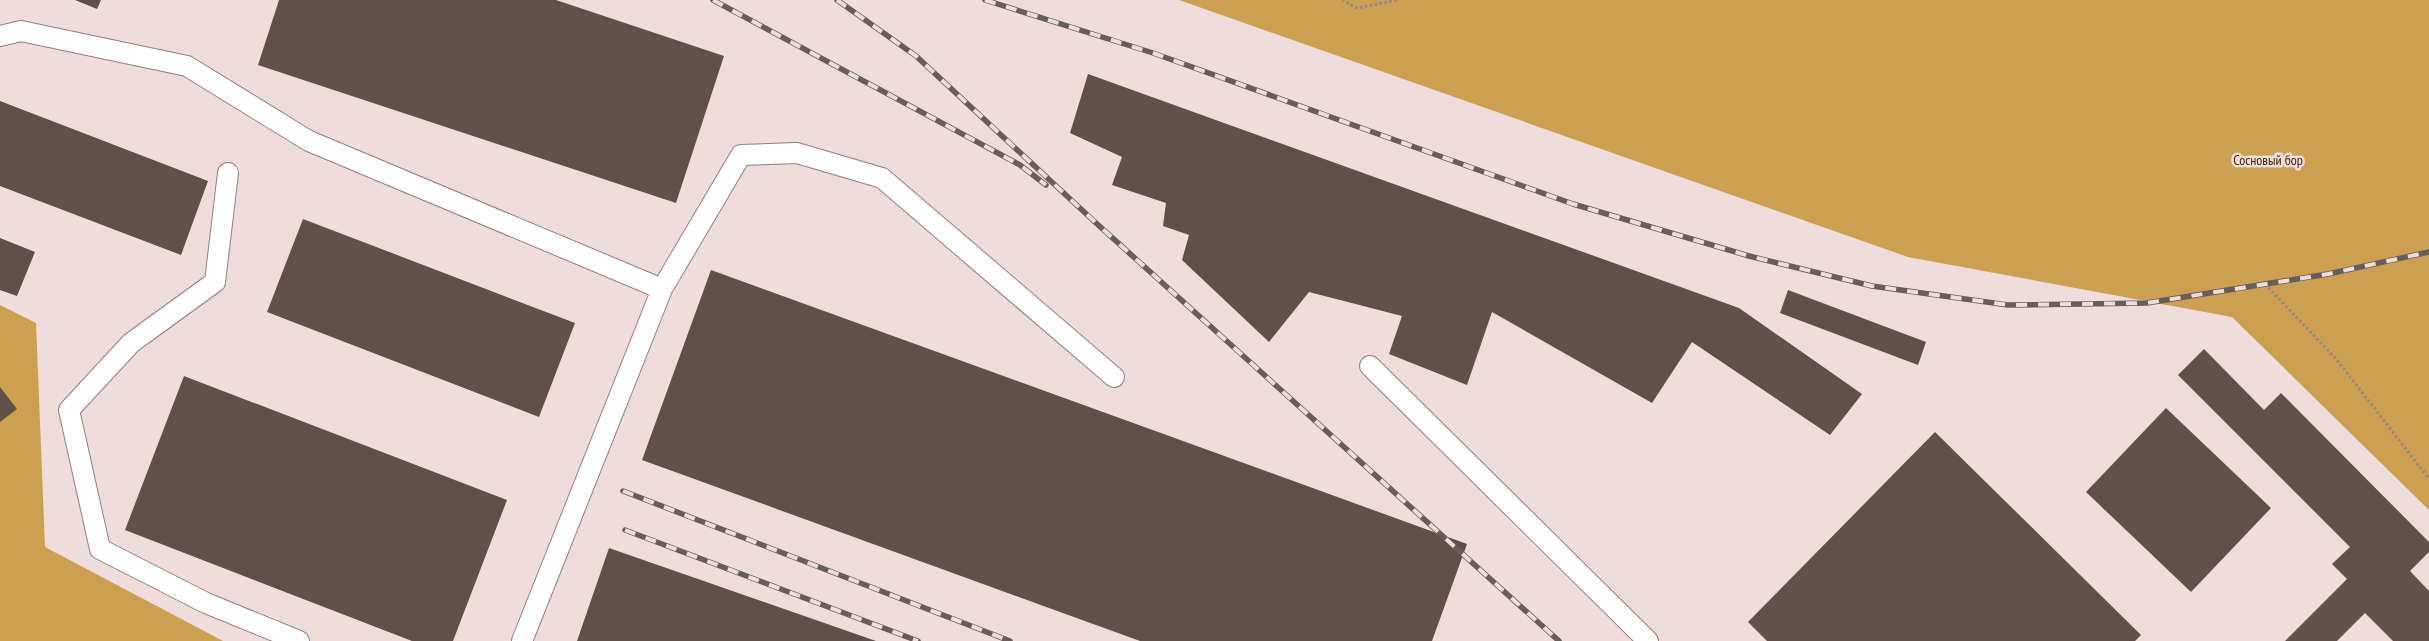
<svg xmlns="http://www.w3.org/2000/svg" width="2429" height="641" font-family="'PT Sans Narrow',sans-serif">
<rect width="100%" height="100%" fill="#efdddc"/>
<path fill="#cc9f51" d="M 1179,0 L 2429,0 L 2429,510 L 2232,317 L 1908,257 Z
M 0,305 L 36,323 L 45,547 L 223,641 L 0,641 Z"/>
<path fill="#5e514a" d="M 75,0 L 101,0 L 97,9 Z
M 279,0 L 556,0 L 724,56 L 676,203 L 258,65 Z
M 1088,74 L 1739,308 L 1862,394 L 1830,435 L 1692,342 L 1652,403 L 1492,312 L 1467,385 L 1389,354 L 1402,316 L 1309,292 L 1269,342 L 1182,260 L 1189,235 L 1163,226 L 1166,203 L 1112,185 L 1122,157 L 1070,133 Z
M 0,101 L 208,181 L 181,255 L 0,186 Z
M 303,219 L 575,323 L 539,417 L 267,312 Z
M 0,238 L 35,252 L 17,296 L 0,290 Z
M 711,270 L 1467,544 L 1432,641 L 1140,641 L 642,460 Z
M 1788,290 L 1926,342 L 1918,365 L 1780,313 Z
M 2204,349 L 2264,410 L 2281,393 L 2429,542 L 2429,552 L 2410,571 L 2429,591 L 2429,641 L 2393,641 L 2365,613 L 2337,641 L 2285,641 L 2347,579 L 2332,564 L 2350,547 L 2178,375 Z
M 184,376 L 507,500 L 453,641 L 412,641 L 125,530 Z
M 0,387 L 17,409 L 0,422 Z
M 2166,408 L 2271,508 L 2191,592 L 2086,492 Z
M 1935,432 L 2141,635 L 2135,641 L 1767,641 L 1748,622 Z
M 609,548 L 876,641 L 577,641 Z"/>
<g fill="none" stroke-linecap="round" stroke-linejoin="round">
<g stroke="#907f7f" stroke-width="22">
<path id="lane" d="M 0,36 L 21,31 L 187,66 L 309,141 L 662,289
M 228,173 L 215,282 L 131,343 L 69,410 L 100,549 L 206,603 L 299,641
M 1370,366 L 1648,641
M 522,641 L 662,289 L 741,155 L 797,153 L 882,178 L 1114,377"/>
</g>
<path stroke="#948786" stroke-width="3" stroke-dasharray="2.5 2.5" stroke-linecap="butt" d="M 1342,0 L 1357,8 L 1397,0
M 2265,284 L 2337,360 L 2429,479"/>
<use href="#lane" stroke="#fff" stroke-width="20"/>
<g stroke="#675d5c" stroke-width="5.5">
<path id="rail" d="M 713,0 L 1020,165 L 1046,185
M 837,0 L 916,56 L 1096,223 L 1559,641
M 985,0 L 1153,53 L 1573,204 L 1749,256 L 1872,286 L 2008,305 L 2147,303 L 2328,274 L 2429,252
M 623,491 L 1010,641
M 625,530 L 918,641"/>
</g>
<use href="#rail" stroke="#efdddc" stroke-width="4" stroke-dasharray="11" stroke-linecap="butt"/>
</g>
<g text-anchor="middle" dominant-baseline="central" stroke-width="5" stroke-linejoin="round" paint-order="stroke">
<g font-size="14" fill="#3e2b08" stroke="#efdddc">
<text x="2268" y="160">Сосновый бор</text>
</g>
</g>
</svg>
